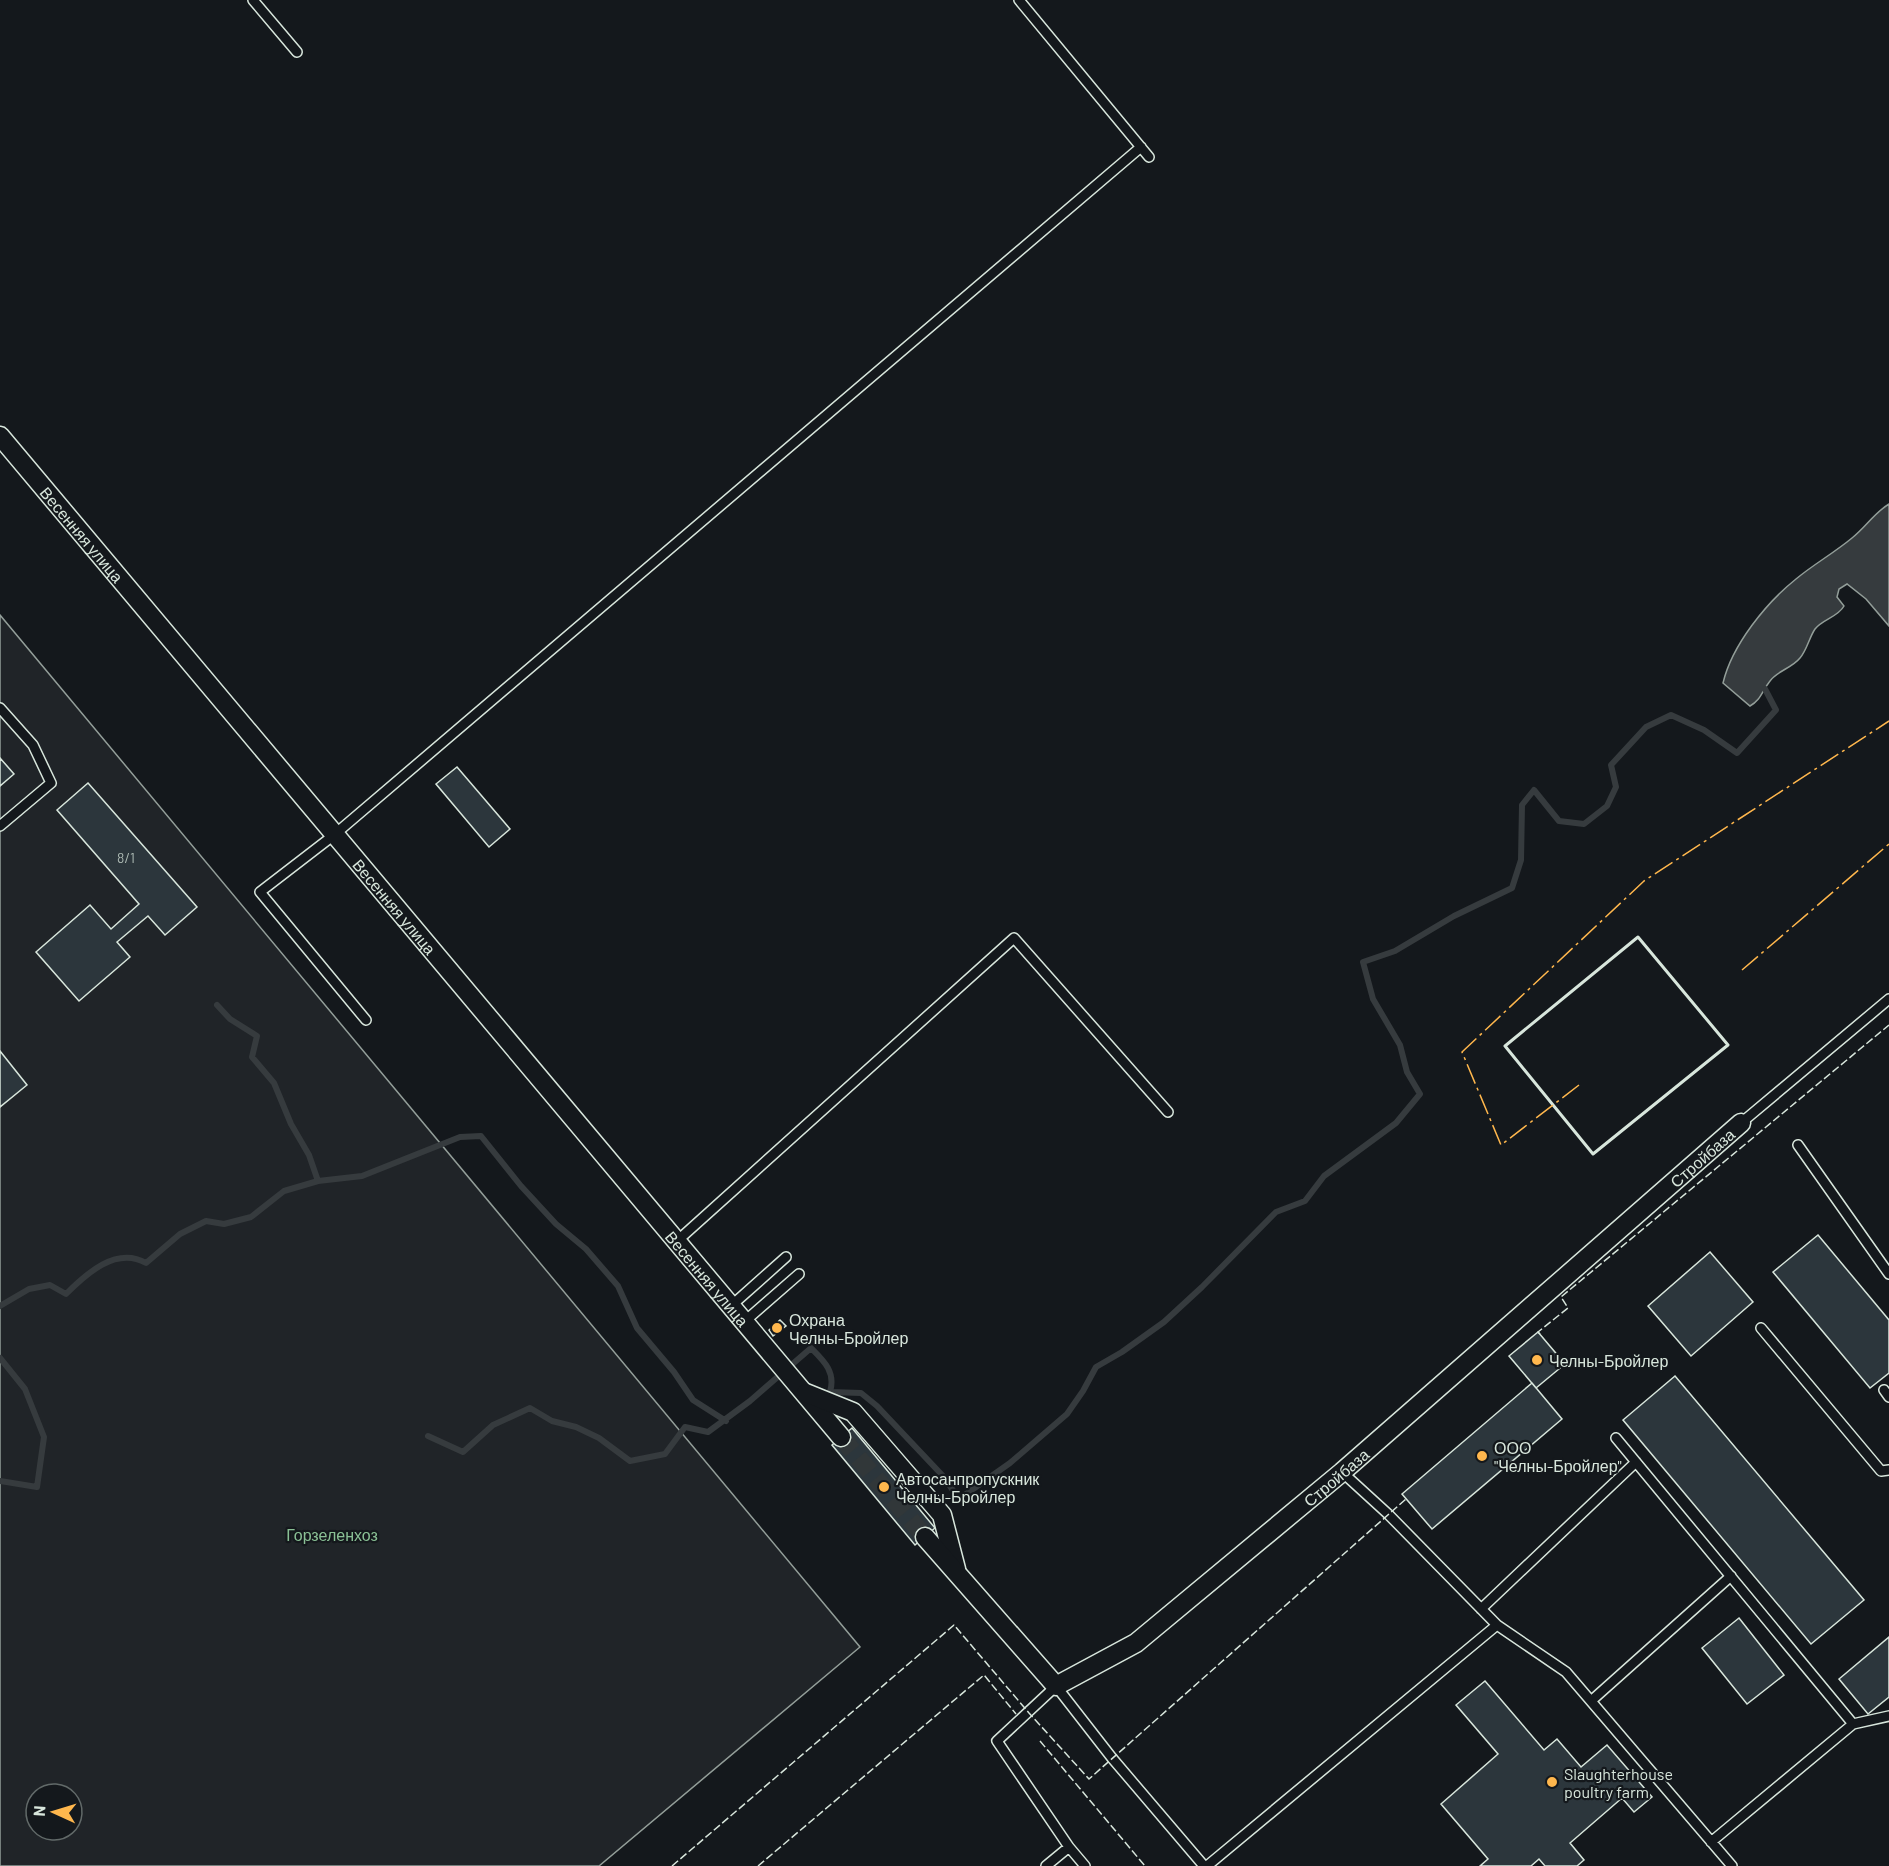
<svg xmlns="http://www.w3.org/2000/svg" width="1889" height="1866" font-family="Barlow,sans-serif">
<rect width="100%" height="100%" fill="#14181c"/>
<path fill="#202428" stroke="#939e99" stroke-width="1.5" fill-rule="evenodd" d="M 0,615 L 860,1647 L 599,1866 L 0,1866 ZM 36,1794 L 72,1794 L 72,1830 L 36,1830 Z"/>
<path fill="#363b3e" stroke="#939e99" stroke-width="1.5" d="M 1889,504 L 1889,626 L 1866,599 L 1847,584 L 1839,589 L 1837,597 L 1844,606 C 1838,617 1823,619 1815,629 C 1809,638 1807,650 1800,658 C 1792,668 1777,671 1770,681 C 1762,691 1761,700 1750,706 L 1723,683 C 1732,645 1766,603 1796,579 C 1814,564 1834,553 1852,538 C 1866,527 1874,513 1889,504 Z"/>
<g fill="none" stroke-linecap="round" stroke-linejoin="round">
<path stroke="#363b3e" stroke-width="6" d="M 217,1005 L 230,1019 L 257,1036 L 252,1057 L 274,1083 L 291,1124 L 309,1155 L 318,1181
M 0,1306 L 29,1289 L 50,1285 L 66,1294 C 86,1274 116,1246 146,1263 L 180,1234 L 206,1221 L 224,1224 L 251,1217 L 284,1191 L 318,1181 L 362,1176 L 460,1137 L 481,1136 L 521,1186 L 556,1224 L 586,1249 L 618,1286 L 637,1328 L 674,1372 L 693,1400 L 726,1421
M 0,1358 L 25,1389 L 44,1437 L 37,1487 L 0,1481
M 428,1436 L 463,1452 L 493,1425 L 530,1408 L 552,1421 L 576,1427 L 599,1438 L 630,1461 L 665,1454 L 685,1427 L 708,1432 L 750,1401 L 811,1348 C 824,1361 836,1372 830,1392 L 861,1393 L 877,1406 L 943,1476 L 959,1499 L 1010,1463 L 1067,1414 L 1083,1391 L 1096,1367 L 1122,1352 L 1164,1322 L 1202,1287 L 1276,1212 L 1305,1201 L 1324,1176 L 1396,1123 L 1420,1094 L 1407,1072 L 1400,1045 L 1373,999 L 1363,962 L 1395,951 L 1454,916 L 1512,888 L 1521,860 L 1522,805 L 1534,790 L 1559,821 L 1584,824 L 1607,806 L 1616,787 L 1611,765 L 1646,727 L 1671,715 L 1704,730 L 1737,753 L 1776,710 L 1765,689"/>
</g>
<path fill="#2c363c" stroke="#d8e6dc" stroke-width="1.5" d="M 0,758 L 14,774 L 0,786 Z
M 457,767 L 510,829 L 489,847 L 436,784 Z
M 88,783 L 197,907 L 165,935 L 148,916 L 117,942 L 130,957 L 79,1001 L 36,952 L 90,905 L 111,929 L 139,904 L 57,810 Z
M 0,1051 L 27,1085 L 0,1107 Z
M 1818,1235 L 1889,1320 L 1889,1373 L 1870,1388 L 1773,1272 Z
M 1710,1252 L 1753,1302 L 1691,1356 L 1648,1306 Z
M 780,1320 L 786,1326 L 773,1336 L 769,1330 Z
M 1538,1332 L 1565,1364 L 1536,1388 L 1509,1356 Z
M 1675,1376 L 1864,1600 L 1811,1644 L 1623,1420 Z
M 1532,1383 L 1562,1419 L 1432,1529 L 1402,1494 Z
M 852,1428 L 935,1528 L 915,1545 L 832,1445 Z
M 1739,1618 L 1784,1675 L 1747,1704 L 1702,1648 Z
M 1889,1637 L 1889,1697 L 1868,1714 L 1839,1679 Z
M 1485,1681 L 1544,1750 L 1557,1739 L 1581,1767 L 1607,1745 L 1652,1797 L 1634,1812 L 1622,1798 L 1570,1843 L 1584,1860 L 1577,1866 L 1545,1866 L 1539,1859 L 1531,1866 L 1480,1866 L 1488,1859 L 1441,1804 L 1498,1754 L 1456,1705 Z"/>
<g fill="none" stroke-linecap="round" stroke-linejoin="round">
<path stroke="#313739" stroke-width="18" stroke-dasharray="18 9" stroke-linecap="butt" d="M 841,1437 L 925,1537"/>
<g stroke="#d8e6dc" stroke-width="12">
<path id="lane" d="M 253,0 L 297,52
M 1019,0 L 1149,157
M 0,708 L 33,745 L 51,783 L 0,826
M 366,1020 L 260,892 L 334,835 L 1141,147
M 1741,1123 L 1889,999
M 1798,1145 L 1889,1274
M 676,1242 L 1014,938 L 1168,1112
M 731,1306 L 786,1257
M 744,1322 L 799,1274
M 1761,1328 L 1881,1471 L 1889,1470
M 1884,1390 L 1889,1397
M 1616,1438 L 1853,1724
M 1342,1472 L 1388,1514 L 1497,1625 L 1566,1672 L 1732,1866
M 1481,1609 L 1636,1462
M 1591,1701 L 1731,1576
M 1711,1842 L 1853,1724 L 1889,1716
M 1069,1847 L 997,1741 L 1056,1686 L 1112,1758 L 1204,1866
M 1046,1866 L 1069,1847 L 1085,1866
M 1207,1866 L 1497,1625"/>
</g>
<g stroke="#d8e6dc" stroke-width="21">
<g id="street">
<path id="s1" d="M 0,436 L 841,1437"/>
<path d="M 806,1393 L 853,1412 L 942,1515 L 956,1569"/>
<path id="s2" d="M 925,1537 L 1056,1686 L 1136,1643 L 1342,1472 L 1741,1123"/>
</g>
</g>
<use href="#lane" stroke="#14181c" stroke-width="9"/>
<use href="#street" stroke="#14181c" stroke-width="18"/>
<path stroke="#d8e6dc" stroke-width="1.5" stroke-dasharray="8 3" stroke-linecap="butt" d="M 1540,1334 L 1538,1332 L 1568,1308 L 1561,1297 L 1889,1025
M 1040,1741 L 1145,1866
M 672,1866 L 954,1625 L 1029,1713 L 1089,1779 L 1406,1499 L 1405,1497
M 758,1866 L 984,1675 L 1016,1714"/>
<path stroke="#d8e6dc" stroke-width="3" d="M 1638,937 L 1728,1045 L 1593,1154 L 1505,1046 Z"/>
<path stroke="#ffb74d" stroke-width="1.5" stroke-dasharray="21 4.5 3 4.5" stroke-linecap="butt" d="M 1742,970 L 1889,844
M 1579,1085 L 1501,1145 L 1462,1052 L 1644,881 L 1889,721"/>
</g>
<g fill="#ffb74d" stroke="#14181c" stroke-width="2">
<circle cx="777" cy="1328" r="6"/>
<circle cx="1537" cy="1360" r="6"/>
<circle cx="1482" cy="1456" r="6"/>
<circle cx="884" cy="1487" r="6"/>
<circle cx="1552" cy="1782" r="6"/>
</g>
<g text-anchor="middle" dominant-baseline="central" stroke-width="4.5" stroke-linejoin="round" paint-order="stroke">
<g font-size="14" fill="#adbab4">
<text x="126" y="857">8/1</text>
</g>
<g font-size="16" fill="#d8e6dc" stroke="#14181c">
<text stroke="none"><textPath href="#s1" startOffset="128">Весенняя улица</textPath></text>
<text stroke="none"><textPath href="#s1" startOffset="614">Весенняя улица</textPath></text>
<text stroke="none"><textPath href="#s2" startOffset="1035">Стройбаза</textPath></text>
<text stroke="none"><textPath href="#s1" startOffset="1100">Весенняя улица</textPath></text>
<text stroke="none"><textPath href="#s2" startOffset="549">Стройбаза</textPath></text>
</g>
<g font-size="16" fill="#d8e6dc" stroke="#14181c" text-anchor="start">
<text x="789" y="1319">Охрана<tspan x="789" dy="18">Челны-Бройлер</tspan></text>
<text x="1549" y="1360">Челны-Бройлер</text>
<text x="1494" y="1447">ООО<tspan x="1494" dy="18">"Челны-Бройлер"</tspan></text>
<text x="896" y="1478">Автосанпропускник<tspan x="896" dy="18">Челны-Бройлер</tspan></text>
<text x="1564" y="1773">Slaughterhouse<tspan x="1564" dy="18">poultry farm</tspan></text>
</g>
<g font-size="16" fill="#8ac095" stroke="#14181c">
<text x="332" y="1534">Горзеленхоз</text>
</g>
</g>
<g transform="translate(54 1812) rotate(274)"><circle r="28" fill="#14181c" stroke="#626a69" stroke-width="1.5"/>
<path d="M0-4.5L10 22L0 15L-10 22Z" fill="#ffb74d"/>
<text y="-9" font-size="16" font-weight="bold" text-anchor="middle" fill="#d8e6dc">N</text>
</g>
</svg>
